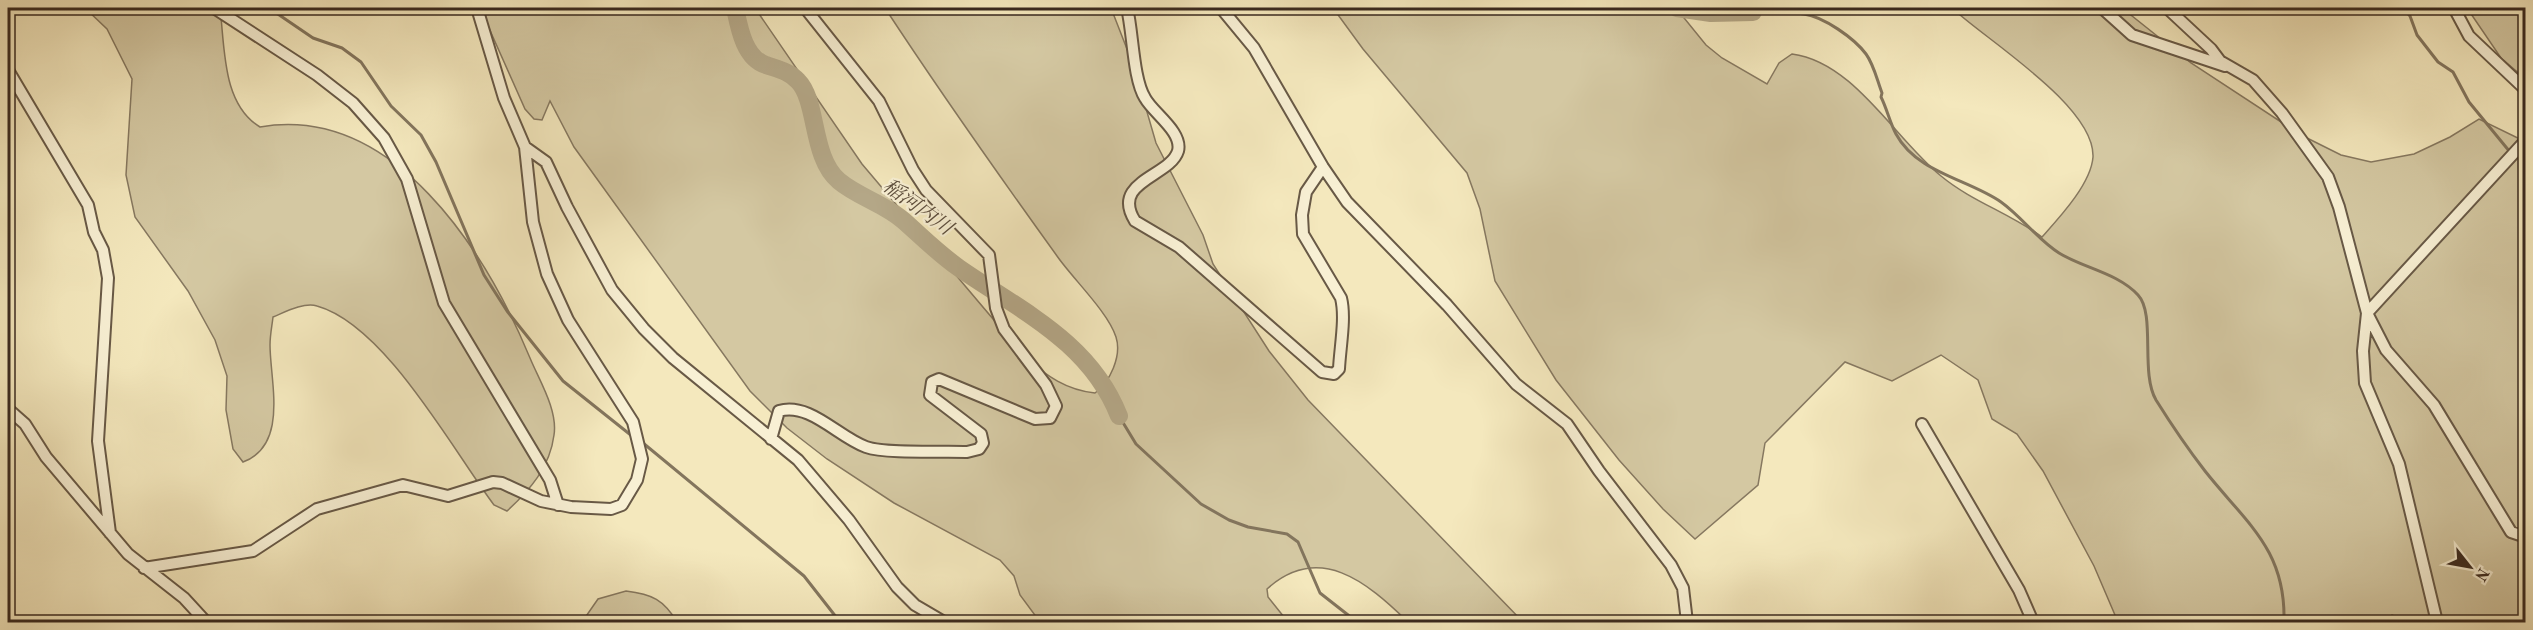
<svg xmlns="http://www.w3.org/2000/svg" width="2533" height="630" font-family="'Old Standard TT','Noto Serif JP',serif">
<rect width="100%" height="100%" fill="#f4e8bd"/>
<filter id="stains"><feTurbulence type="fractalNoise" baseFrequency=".00333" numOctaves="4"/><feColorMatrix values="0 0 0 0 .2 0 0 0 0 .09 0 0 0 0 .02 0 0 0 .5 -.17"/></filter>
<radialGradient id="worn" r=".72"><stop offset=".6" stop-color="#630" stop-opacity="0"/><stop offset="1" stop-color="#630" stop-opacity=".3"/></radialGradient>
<path fill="#d4c8a2" stroke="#867860" stroke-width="1.5" d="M 85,8 L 220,8 C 225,48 222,104 260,127 C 394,104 486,252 530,358 C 539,380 558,410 554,435 C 550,467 530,490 507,511 L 494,505 C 452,449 385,325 317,306 C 304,302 285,312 273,317 C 272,326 270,335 270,345 C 270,381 289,445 243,462 L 233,449 L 226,410 L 227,376 L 215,340 L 188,291 L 135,217 L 126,175 L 132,79 L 107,29 Z
M 480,8 L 755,8 L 862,164 L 1026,358 C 1047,376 1066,390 1095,393 C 1110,382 1122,356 1116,337 C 1108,312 1073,279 1057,256 C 998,174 940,92 885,8 L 1111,8 L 1134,67 L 1156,143 L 1203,235 L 1213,264 L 1269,351 L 1308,400 L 1523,622 L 1408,622 C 1367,582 1319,542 1267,589 L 1268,597 L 1288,622 L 1040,622 L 1020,595 L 1014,576 L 1000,560 L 894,503 L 827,459 L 787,428 L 750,391 L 574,147 L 550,101 L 542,120 L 534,119 L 525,109 Z
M 1333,8 L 1676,8 L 1706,45 L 1722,58 L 1767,84 L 1779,63 L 1792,54 C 1854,62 1895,139 1941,176 C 1971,201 2011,214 2042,237 C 2059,218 2091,184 2093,157 C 2095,106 1986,40 1952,8 L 2122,8 L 2191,63 L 2301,135 L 2341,155 L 2371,162 L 2414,154 L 2450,137 L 2479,119 L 2526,142 L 2525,622 L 2407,622 L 2392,615 L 2386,622 L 2118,622 L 2094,566 L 2043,471 L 2017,434 L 1992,419 L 1978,380 L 1941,355 L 1892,381 L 1845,362 L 1765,443 L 1758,485 L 1695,539 L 1663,509 L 1619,460 L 1556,380 L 1495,281 L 1480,209 L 1467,173 L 1363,49 Z
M 2467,8 L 2525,8 L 2525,76 L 2522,76 L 2501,58 Z
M 626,591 C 652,594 664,600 677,622 L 582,622 L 598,599 Z"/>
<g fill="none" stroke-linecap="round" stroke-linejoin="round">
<path stroke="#83755d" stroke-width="3" d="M 269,8 L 313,38 L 342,48 L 361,62 L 391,106 L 421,135 L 436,162 L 484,275 L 507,311 L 563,381 L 632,436
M 2357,8 L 2363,8
M 2403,8 L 2410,16 L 2417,35 L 2438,62 L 2453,72 L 2469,102 L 2510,152
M 1753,12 C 1770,12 1788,11 1804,14 C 1824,17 1854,38 1866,54 C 1874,65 1877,80 1882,93 L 1881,97 C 1887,109 1890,123 1896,134 C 1917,173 1968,179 2001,202 C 2022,217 2038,240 2059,253 C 2083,268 2118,273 2138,295 C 2156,314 2140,373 2156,400 C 2171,424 2188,449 2205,471 C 2246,523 2286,549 2284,622
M 2516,156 L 2526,164
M 1119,416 L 1136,444 L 1201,504 L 1229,520 L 1248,527 L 1287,534 L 1298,542 L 1320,593 L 1357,622
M 643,443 L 804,576 L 840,622"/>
<path stroke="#b4a787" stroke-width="18" d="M 735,8 C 739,27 744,58 766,65 C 777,69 789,71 798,81 C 818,101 811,158 839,181 C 858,197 885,204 904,221 C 922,237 939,254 959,268 C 1021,311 1090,342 1119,416
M 1677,8 L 1711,13 L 1753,12"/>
<g stroke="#685946" stroke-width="14">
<path id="minor" d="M 214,8 L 317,75 L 353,103 L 384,138 L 407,179 L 444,303 L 550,480 L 558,505
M 1127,8 C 1133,32 1133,79 1145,98 C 1153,113 1183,132 1178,151 C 1170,177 1110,181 1135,221 L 1179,247 L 1322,372 L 1334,374 L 1339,369 C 1340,347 1346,318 1341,298 L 1303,234 L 1302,215 L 1306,192 L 1323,167
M 1221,8 L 1254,48 L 1323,167 L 1347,202 L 1447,305 L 1516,384 L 1567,424 L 1599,471 L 1671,565 L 1683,588 L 1687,622
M 2102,8 L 2132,35 L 2225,66
M 2167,8 L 2211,49 L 2220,61 L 2253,80 L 2282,113 L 2328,177 L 2339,207 L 2367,313 L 2386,350 L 2434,405 L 2511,532 L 2526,537
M 2454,8 L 2469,36 L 2526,90
M 8,70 L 88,205 L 94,232 L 103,250 L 108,278 L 98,441 L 110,533
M 525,147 L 546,162 L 567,207 L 612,290 L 644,329 L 673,358 L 798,460 L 849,520 L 897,587 L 915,605 L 944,622
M 8,409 L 25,424 L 46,457 L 128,554 L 184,598 L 206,622
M 1922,424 L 2019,590 L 2033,622
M 771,439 L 779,411 C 810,402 838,437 866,447 C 886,454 943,451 967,452 L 979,449 L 983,443 L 981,434 L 930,395 L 932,382 L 939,379 L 1035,419 L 1050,418 L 1056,406 L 1046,385 L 1004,329 L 996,308 L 989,255 L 926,190 L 913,170 L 879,101 L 805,8
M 144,568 L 253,551 L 317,509 L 403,485 L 448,496 L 493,482 L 502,483 L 541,501 L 571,507 L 611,509 L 622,505 L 637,480 L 642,459 L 633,422 L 568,320 L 547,274 L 533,222 L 525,147 L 504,98 L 477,8
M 2437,622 L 2399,464 L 2365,383 L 2363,351 L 2367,313 L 2526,140"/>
</g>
<use href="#minor" stroke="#f8f0d4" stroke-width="10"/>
</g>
<g text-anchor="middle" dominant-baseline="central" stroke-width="4.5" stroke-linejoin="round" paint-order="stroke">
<g font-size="20" font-style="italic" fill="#5e4f3e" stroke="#f8f0d4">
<text transform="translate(917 208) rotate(36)">稲河内川</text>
</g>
</g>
<rect width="2533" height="630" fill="none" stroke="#f4e8bd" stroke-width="30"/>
<rect x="9" y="9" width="2515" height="612" fill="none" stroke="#39291f" stroke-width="3"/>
<rect x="15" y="15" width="2503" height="600" fill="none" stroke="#39291f" stroke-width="1.5"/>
<g transform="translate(2470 567) rotate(121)" stroke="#f8f0d4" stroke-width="4.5" paint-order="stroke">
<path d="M0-4.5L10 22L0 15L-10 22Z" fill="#39291f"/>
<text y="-9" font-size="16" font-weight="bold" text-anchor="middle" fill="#39291f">N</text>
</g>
<rect width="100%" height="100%" filter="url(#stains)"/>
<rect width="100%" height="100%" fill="url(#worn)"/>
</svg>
